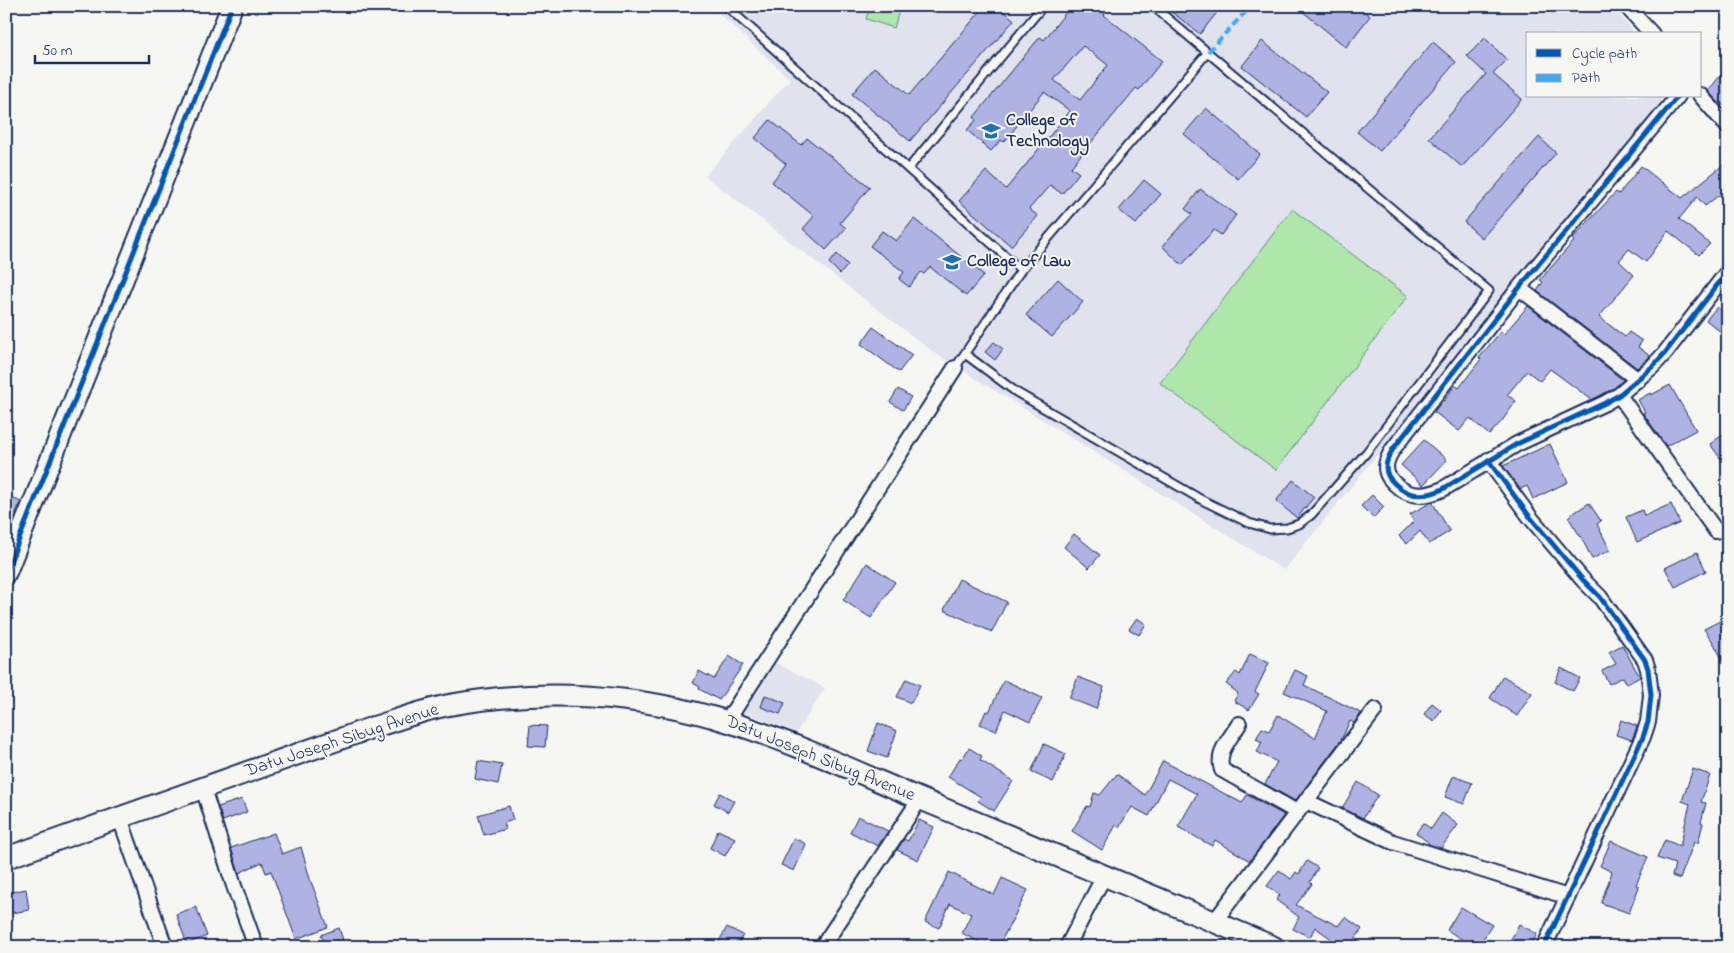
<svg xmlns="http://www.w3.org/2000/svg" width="1734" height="953" font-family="'Indie Flower',sans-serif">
<rect width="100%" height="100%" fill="#f6f6f2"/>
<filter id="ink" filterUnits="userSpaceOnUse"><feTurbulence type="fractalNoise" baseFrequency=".02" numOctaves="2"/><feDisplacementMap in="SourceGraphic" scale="10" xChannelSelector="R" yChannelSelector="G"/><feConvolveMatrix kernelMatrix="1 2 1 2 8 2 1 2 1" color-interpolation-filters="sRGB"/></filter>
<g filter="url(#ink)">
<path fill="#e0e2ee" d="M 711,6 L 1612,6 L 1636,34 L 1528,34 L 1528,96 L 1667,96 L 1284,570 L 933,352 L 705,176 L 790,79 Z
M 774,662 L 825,688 L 797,732 L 743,712 Z"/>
<path fill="#afe6a9" stroke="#658a84" d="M 870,6 L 900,6 L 894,28 L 866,19 Z
M 1292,209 L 1408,296 L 1276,470 L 1160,383 Z"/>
<path fill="#aeb3e4" stroke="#1b2f5e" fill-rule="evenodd" d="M 985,6 L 998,6 L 1014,20 L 910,141 L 852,94 L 875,67 L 909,95 Z
M 1071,6 L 1097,6 L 1105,13 L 1104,15 L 1162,61 L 1139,90 L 1136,88 L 1071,167 L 1079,173 L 1062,194 L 1050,185 L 1029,209 L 1038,216 L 1011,246 L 959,201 L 986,171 L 1006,189 L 1070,111 L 1044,92 L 1004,142 L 1001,140 L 991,151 L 967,130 L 976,120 L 974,117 L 1040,37 L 1044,40 ZM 1083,46 L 1108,65 L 1080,100 L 1054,80 Z
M 1164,6 L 1222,6 L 1200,34 Z
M 1296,6 L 1358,6 L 1370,16 L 1346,47 Z
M 1485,38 L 1507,60 L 1493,74 L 1522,99 L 1462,167 L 1429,138 L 1486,74 L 1467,56 Z
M 1262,41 L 1327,92 L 1306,117 L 1242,66 Z
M 1433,42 L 1456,62 L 1380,151 L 1357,132 Z
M 1728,66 L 1728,109 L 1717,101 L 1708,91 Z
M 1206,108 L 1260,154 L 1238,179 L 1184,134 Z
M 770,120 L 801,145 L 807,138 L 870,187 L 840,223 L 846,228 L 826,250 L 803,229 L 814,216 L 772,182 L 786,164 L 755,138 Z
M 1539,137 L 1556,153 L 1482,238 L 1464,222 Z
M 1728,161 L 1728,188 L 1705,206 L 1697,197 L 1679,219 L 1710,244 L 1699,255 L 1668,231 L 1646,262 L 1629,249 L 1619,261 L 1634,275 L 1599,317 L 1625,337 L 1629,332 L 1642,341 L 1638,347 L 1650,356 L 1637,368 L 1537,291 L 1543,282 L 1540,280 L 1574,241 L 1572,239 L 1616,192 L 1619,194 L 1641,166 L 1682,198 Z
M 1144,180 L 1161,194 L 1136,224 L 1119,210 Z
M 1200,189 L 1236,215 L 1221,235 L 1214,230 L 1182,265 L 1162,246 L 1192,214 L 1185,209 Z
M 914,219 L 984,275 L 966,296 L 930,267 L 924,274 L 921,272 L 909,287 L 899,279 L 904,272 L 870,246 L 882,231 L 896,241 Z
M 837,254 L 848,265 L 840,274 L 829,263 Z
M 1058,279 L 1083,302 L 1052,337 L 1026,315 Z
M 1528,306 L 1623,380 L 1614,388 L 1592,400 L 1550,369 L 1540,381 L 1527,371 L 1507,395 L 1516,401 L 1502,421 L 1489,435 L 1470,418 L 1459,431 L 1434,412 L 1443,400 L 1444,401 L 1455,385 L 1459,388 L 1481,359 L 1479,358 L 1501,331 L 1504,334 Z
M 1717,307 L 1728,316 L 1728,338 L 1706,320 Z
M 873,327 L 912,355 L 899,372 L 861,344 Z
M 994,342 L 1003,349 L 995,360 L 985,352 Z
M 1670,385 L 1696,430 L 1666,446 L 1643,413 L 1645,412 L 1638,400 L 1650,393 L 1651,395 Z
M 898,389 L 911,397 L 903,410 L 890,402 Z
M 1728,431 L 1728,469 L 1710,444 Z
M 1424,440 L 1447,460 L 1423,485 L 1401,465 Z
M 1550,444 L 1568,482 L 1533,499 L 1527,486 L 1520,489 L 1503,466 Z
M 1293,480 L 1314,497 L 1297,518 L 1276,501 Z
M 6,495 L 21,502 L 6,533 Z
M 1372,495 L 1384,507 L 1373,518 L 1361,506 Z
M 1432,502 L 1450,531 L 1429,544 L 1420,531 L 1407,544 L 1399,536 L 1414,521 L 1410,514 Z
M 1589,503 L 1601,521 L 1597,524 L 1610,550 L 1592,559 L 1582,539 L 1568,517 Z
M 1671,504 L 1680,523 L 1637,542 L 1626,517 L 1642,510 L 1644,516 Z
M 1074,534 L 1100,555 L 1089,568 L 1064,547 Z
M 1697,552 L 1706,571 L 1675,587 L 1665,568 Z
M 867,563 L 895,582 L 871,618 L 843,600 Z
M 959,579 L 1007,602 L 992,632 L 944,610 Z
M 1728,617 L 1728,670 L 1713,642 L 1704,629 Z
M 1137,618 L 1146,624 L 1139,635 L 1129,629 Z
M 1622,645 L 1640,677 L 1627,684 L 1623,677 L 1609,684 L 1602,671 L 1616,664 L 1609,652 Z
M 1250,654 L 1269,663 L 1255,692 L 1259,694 L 1249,710 L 1234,701 L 1238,693 L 1226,684 L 1236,672 L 1240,675 Z
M 729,656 L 743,665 L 719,700 L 699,689 L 700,687 L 693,683 L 699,671 L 714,679 Z
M 1561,668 L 1580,678 L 1573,691 L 1555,682 Z
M 1295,670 L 1308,676 L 1304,685 L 1361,713 L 1354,723 L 1350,721 L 1341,740 L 1295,801 L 1265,784 L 1277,762 L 1257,752 L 1262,742 L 1256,739 L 1262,728 L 1269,731 L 1278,715 L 1315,738 L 1327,711 L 1284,692 Z
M 1503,676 L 1532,693 L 1517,716 L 1490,698 Z
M 1078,677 L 1104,687 L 1096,709 L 1069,698 Z
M 906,679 L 920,685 L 911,703 L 897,697 Z
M 1004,680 L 1042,698 L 1030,722 L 1005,710 L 996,731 L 980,724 L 986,711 L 989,712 Z
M 765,695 L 785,703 L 780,714 L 761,707 Z
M 1432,703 L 1441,710 L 1434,721 L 1424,714 Z
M 1621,720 L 1637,726 L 1632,740 L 1616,735 Z
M 878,723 L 897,731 L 887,758 L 868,751 Z
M 530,725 L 547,726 L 545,747 L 528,746 Z
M 1044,744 L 1066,754 L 1053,782 L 1031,772 Z
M 969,748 L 982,756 L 980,760 L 1013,781 L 994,811 L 978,801 L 981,797 L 948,777 L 960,758 L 962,759 Z
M 478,761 L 502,765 L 498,784 L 475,779 Z
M 1163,761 L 1242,803 L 1247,795 L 1284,815 L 1250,861 L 1215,840 L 1212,846 L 1178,827 L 1197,794 L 1168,779 L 1149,816 L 1132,807 L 1119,827 L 1116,825 L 1102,850 L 1072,831 L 1087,806 L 1090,807 L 1094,793 L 1100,795 L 1117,774 L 1145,795 Z
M 1693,769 L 1710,775 L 1701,802 L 1706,803 L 1701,822 L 1703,823 L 1698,843 L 1694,842 L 1680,879 L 1672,876 L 1675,864 L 1657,858 L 1665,840 L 1680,846 L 1690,804 L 1682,801 Z
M 1453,776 L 1472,783 L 1464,804 L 1445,797 Z
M 1358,782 L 1378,795 L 1363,818 L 1342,808 Z
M 720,793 L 734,801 L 728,812 L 714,804 Z
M 242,799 L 247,812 L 223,821 L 218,807 Z
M 509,806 L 513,820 L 504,823 L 506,829 L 484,835 L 478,815 Z
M 1442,813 L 1458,825 L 1441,848 L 1428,844 L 1429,843 L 1416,833 L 1423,823 L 1431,829 Z
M 858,816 L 888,831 L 878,846 L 850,832 Z
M 919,820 L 934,827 L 918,860 L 897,850 L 904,839 L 908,841 Z
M 718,830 L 735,838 L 725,856 L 710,848 Z
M 274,833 L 282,854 L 301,847 L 310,879 L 328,927 L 296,939 L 271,871 L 266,873 L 262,862 L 239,873 L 231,848 Z
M 794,838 L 806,844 L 794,871 L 781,865 Z
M 1611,841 L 1648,857 L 1636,885 L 1639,887 L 1629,913 L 1601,903 L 1612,872 L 1600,866 Z
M 1307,861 L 1318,868 L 1310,882 L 1312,884 L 1296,905 L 1338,926 L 1345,917 L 1362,929 L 1349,947 L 1342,947 L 1315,927 L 1310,937 L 1293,929 L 1299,917 L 1276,900 L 1280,895 L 1267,886 L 1279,870 L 1291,879 L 1296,872 L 1299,874 Z
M 949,872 L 994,895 L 1002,878 L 1028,890 L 998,947 L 988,947 L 962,933 L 971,914 L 950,904 L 939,928 L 925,922 Z
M 26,889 L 29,910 L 6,914 L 6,893 Z
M 196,907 L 207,936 L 187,944 L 176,914 Z
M 1461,907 L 1492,925 L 1478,947 L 1474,947 L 1447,930 Z
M 1519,924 L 1537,934 L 1530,947 L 1507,947 Z
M 727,927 L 743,935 L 736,947 L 716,947 Z
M 339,928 L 343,940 L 326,946 L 321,935 Z"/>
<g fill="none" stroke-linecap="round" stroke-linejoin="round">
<g stroke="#1b2f5e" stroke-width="11">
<path id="lane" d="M 726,6 L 1021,270
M 908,169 L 1043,6
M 965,354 L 1016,392 L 1202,500 L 1249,523 L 1270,529 L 1287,528 L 1299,524 L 1311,515 L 1366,453 L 1489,291 L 1153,6
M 955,368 L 1021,270 L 1208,52"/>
</g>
<g stroke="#1b2f5e" stroke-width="18">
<path id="street" d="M 1626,6 L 1652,34
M 1700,95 L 1728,127
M 1678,96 L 1519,288 L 1393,449 C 1390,454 1386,460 1386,467 C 1386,475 1390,479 1395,484 C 1409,498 1426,497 1443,489 L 1517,444 L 1605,403 L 1619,395 L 1652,367 L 1665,353 L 1728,271
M 1519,288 L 1638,380
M 1619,395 L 1716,531
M 1488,460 L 1530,517 L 1583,580 L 1600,597 L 1645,660 L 1648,669 L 1651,695 L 1648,722 L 1643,737 L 1544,947
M 727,721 L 955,368
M 1239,724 C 1230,739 1216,752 1222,770 L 1297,812
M 203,788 L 234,886 L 256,947
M 1306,801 L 1393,842 L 1568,897
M 120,818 L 165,947
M 1214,922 L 1375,710
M 822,947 L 920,799
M 1067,947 L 1104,876"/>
</g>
<g stroke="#1b2f5e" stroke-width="24">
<path id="secondary" d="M 6,572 L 232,6
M 6,858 L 371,728 C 397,720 423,710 449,705 C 542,688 640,694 729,722 C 802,745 871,779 942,808 C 1053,854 1163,900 1274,947"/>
</g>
<use href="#lane" stroke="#f6f6f2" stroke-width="7"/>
<use href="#street" stroke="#f6f6f2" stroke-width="14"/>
<use href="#secondary" stroke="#f6f6f2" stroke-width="20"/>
<path stroke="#3fa9f5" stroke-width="4" stroke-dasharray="8 4" stroke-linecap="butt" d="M 1208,52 L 1251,6"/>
<g stroke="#f6f6f2" stroke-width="8">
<path id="cycleway" d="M 1678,96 L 1519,288 L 1393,449 C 1390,454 1386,460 1386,467 C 1386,475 1390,479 1395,484 C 1409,498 1426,497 1443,489 L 1517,444 L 1605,403 L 1619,395 L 1652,367 L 1665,353 L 1728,271
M 1488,460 L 1530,517 L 1583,580 L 1600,597 L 1645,660 L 1648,669 L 1651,695 L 1648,722 L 1643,737 L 1544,947
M 6,572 L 232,6"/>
</g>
<use href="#cycleway" stroke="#0057b8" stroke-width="5"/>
</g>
</g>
<defs>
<g id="university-bare" transform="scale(1.5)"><path d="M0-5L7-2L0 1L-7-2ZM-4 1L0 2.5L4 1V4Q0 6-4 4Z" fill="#1f6fb2" stroke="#f6f6f2" stroke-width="2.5" paint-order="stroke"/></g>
</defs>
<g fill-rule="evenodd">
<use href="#university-bare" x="991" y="131"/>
<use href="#university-bare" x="952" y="262"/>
</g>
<g text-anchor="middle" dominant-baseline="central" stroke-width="4" stroke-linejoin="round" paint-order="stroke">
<g font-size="18" font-weight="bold" fill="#1b2f5e" stroke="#f6f6f2" text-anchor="start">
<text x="1006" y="121">College of<tspan x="1006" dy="21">Technology</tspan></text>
<text x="967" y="262">College of Law</text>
</g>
<g font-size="18" fill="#1b2f5e" stroke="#f6f6f2">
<text transform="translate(342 741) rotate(-18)">Datu Joseph Sibug Avenue</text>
<text transform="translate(820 759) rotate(22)">Datu Joseph Sibug Avenue</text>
</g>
</g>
<rect width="1734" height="953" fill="none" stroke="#f6f6f2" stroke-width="25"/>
<rect x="12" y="12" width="1709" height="928" fill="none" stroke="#1b2f5e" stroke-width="2" filter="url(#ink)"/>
<rect x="1526" y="32" width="175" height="65" fill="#f6f6f2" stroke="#9ea6b7"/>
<rect x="1536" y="49" width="25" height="8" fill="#0057b8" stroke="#9ea6b7"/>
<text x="1572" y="58" font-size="15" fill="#1b2f5e">Cycle path</text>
<rect x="1536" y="74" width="25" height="8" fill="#3fa9f5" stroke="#9ea6b7"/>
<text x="1572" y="82" font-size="15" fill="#1b2f5e">Path</text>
<path d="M35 55v8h114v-8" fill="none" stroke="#1b2f5e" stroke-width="2.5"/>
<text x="42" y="55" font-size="15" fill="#1b2f5e" stroke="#f6f6f2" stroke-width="4" paint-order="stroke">50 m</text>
</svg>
